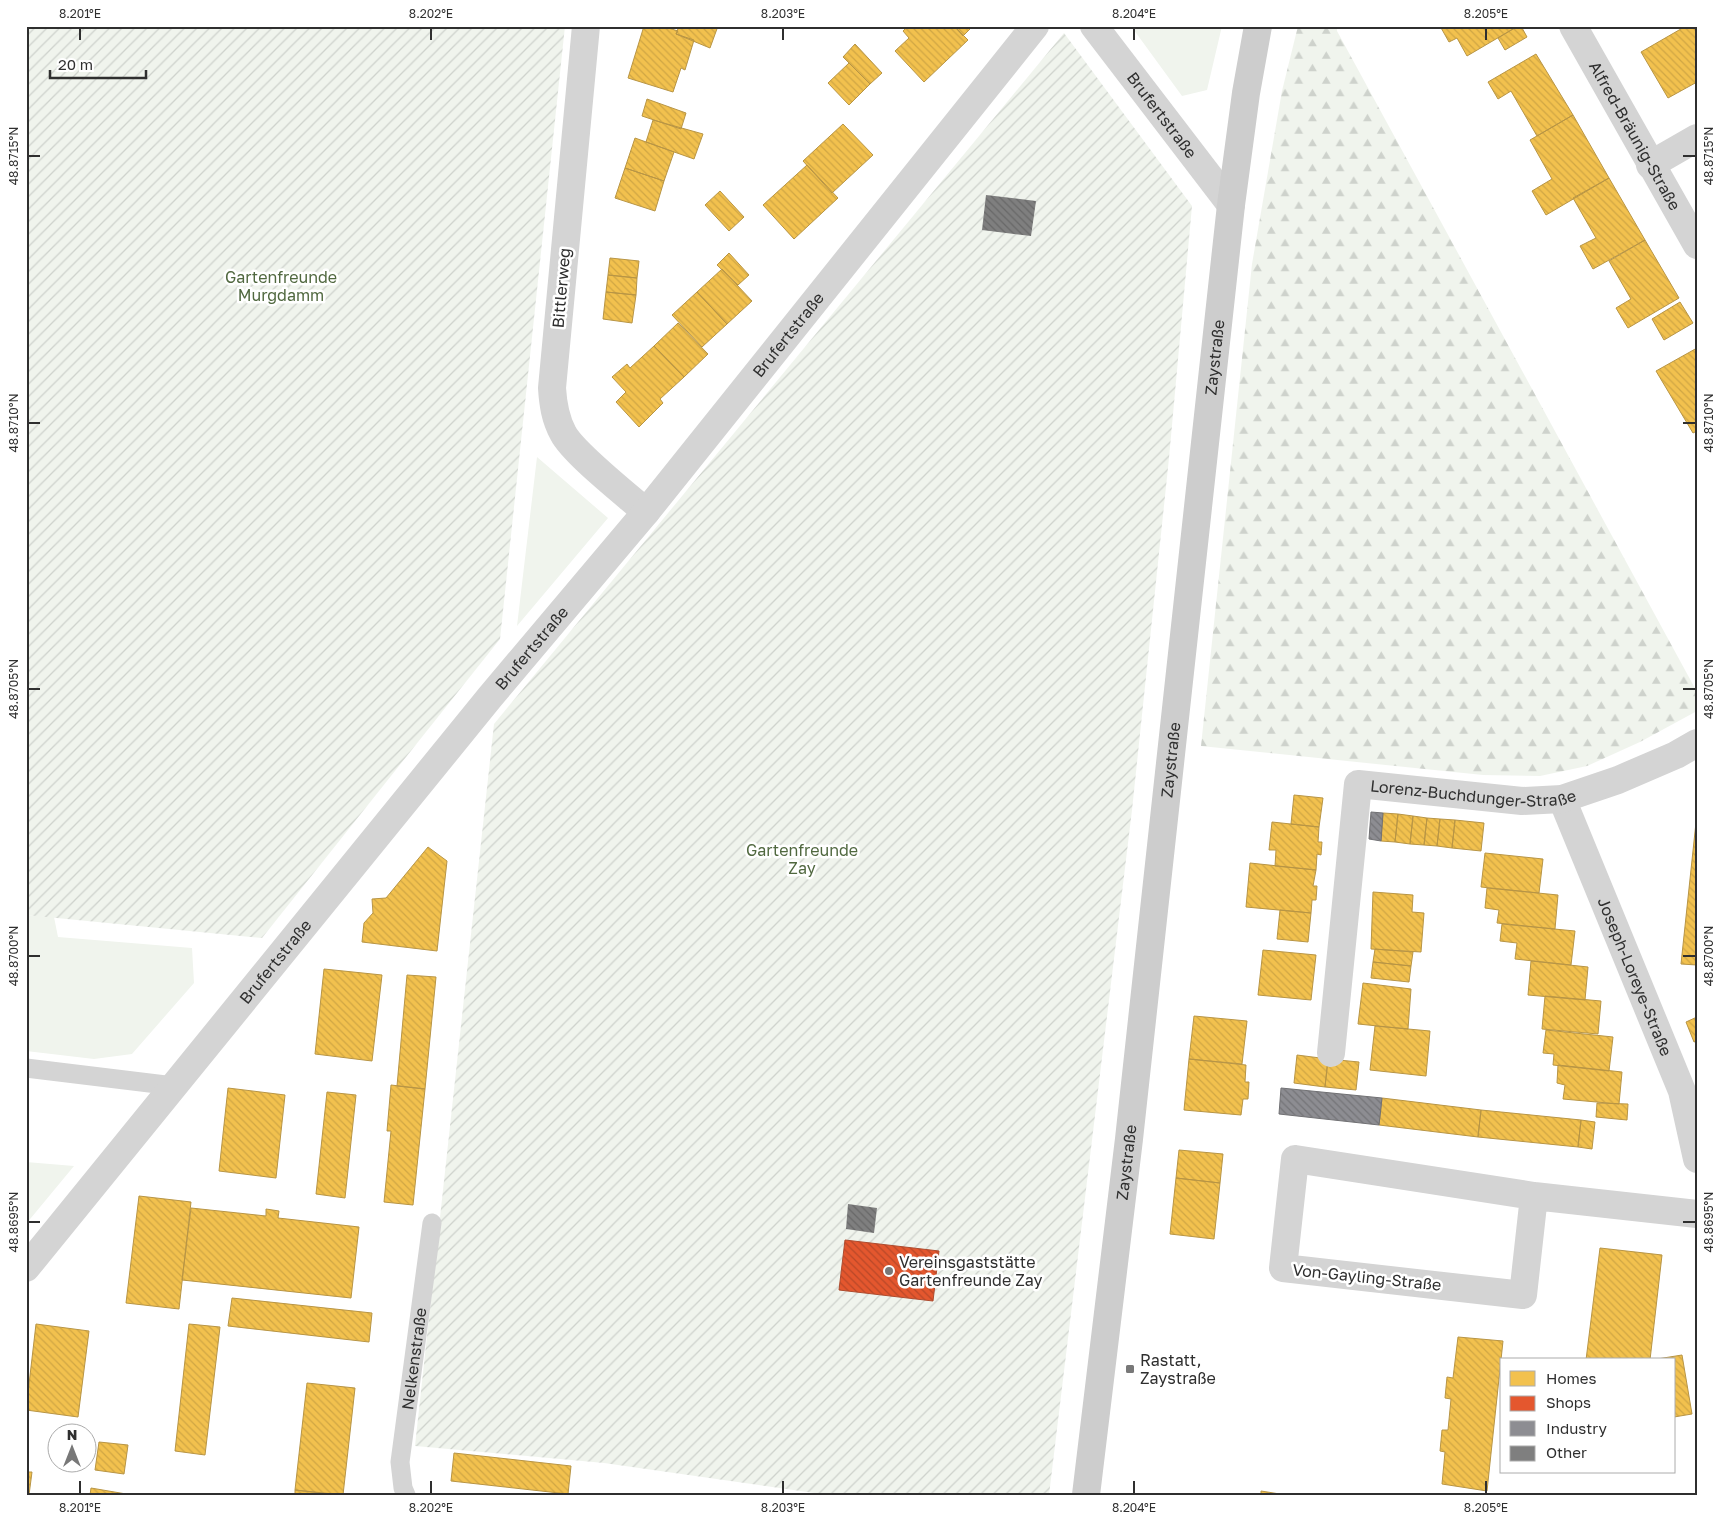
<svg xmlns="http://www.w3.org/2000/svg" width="1723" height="1521" font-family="'Golos Text',sans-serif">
<defs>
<pattern id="forest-firs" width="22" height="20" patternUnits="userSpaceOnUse" patternTransform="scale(1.25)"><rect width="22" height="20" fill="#f0f4ed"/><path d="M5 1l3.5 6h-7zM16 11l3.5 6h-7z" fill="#ced2cc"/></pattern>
<pattern id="garden-furrows" width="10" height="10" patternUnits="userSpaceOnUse" patternTransform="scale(1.25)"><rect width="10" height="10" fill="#f0f4ed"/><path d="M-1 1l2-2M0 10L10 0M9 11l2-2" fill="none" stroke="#ced2cc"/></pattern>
<pattern id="homes-back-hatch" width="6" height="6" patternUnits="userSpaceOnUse" patternTransform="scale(1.25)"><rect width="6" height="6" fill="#f2c14e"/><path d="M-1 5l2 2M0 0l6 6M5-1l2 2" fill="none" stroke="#d0a644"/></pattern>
<pattern id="shops-back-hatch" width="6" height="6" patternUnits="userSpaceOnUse" patternTransform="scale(1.25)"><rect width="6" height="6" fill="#e4572e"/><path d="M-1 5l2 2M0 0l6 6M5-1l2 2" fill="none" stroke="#b94828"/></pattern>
<pattern id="industry-back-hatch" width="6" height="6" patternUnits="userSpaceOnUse" patternTransform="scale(1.25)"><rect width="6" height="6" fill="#8d8d92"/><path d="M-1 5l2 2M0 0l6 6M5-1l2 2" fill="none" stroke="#747478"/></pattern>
<pattern id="building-back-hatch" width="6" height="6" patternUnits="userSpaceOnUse" patternTransform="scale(1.25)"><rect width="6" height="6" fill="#7f7f7f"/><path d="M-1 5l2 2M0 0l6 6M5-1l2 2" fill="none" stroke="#686868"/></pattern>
</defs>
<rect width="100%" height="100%" fill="#fff"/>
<path fill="#f0f4ed" d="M 1131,26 L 1222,26 L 1207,90 L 1182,96 Z
M 537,457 L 608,518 L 517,626 Z
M 26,915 L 54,917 L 58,937 L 192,948 L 194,983 L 132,1054 L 94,1059 L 26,1051 Z
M 26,1162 L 74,1166 L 26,1224 Z"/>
<path fill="url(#forest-firs)" d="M 1298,26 L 1337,26 L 1337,31 L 1697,692 L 1697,711 L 1640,742 L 1587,766 L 1540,776 L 1483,775 L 1201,746 L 1252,264 L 1282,91 Z"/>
<path fill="url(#garden-furrows)" d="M 26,26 L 565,26 L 500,639 L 262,938 L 26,915 Z
M 1064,33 L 1192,206 L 1169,458 L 1132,810 L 1049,1495 L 828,1495 L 604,1463 L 415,1446 L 494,724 Z"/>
<path fill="url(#homes-back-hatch)" stroke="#b89545" d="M 644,26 L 662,26 L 678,31 L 676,34 L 694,40 L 685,70 L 681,68 L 673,92 L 628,78 Z
M 679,26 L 718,26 L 710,48 L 676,34 Z
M 908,26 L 916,26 L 918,29 L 921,26 L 954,26 L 968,40 L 924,82 L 895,51 L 909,38 L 903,31 Z
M 954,26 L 973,26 L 963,36 Z
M 1440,26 L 1518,26 L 1467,56 L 1457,38 L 1449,42 Z
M 1518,26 L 1521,26 L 1527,37 L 1505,50 L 1498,38 Z
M 1686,26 L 1693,26 L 1697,32 L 1697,82 L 1668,98 L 1641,52 Z
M 855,44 L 882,73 L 870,84 L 843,57 Z
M 1536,54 L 1573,115 L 1537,136 L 1511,91 L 1498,99 L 1488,82 Z
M 849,63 L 870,84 L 849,105 L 828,83 Z
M 647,99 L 686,113 L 681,129 L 642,116 Z
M 1573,115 L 1609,178 L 1546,215 L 1532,191 L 1552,179 L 1530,140 Z
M 653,120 L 703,134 L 694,159 L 646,142 Z
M 843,124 L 873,155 L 832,193 L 803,161 Z
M 635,138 L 674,152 L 664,181 L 625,168 Z
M 807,165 L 838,198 L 794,239 L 763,205 Z
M 625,168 L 664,181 L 655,211 L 615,198 Z
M 1609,178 L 1645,240 L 1593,269 L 1580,246 L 1596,238 L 1573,198 Z
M 720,191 L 744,217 L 729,231 L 705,205 Z
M 1645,240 L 1679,298 L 1628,328 L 1616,308 L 1631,299 L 1609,261 Z
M 729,253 L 749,275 L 738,285 L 717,265 Z
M 610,258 L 639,261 L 637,278 L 608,275 Z
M 722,269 L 752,301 L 727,324 L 697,292 Z
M 608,275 L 637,278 L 636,295 L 606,292 Z
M 606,292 L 636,295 L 632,323 L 603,319 Z
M 697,292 L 727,324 L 702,347 L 672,315 Z
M 1680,302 L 1693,323 L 1664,340 L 1652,319 Z
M 678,323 L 708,354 L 684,377 L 654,346 Z
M 654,346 L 684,377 L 660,399 L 663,403 L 639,427 L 616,402 L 626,392 L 612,377 L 627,364 L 630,368 Z
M 1697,348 L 1697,431 L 1693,433 L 1656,371 Z
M 1294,795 L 1323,798 L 1319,827 L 1291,824 Z
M 1383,813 L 1398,814 L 1395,842 L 1381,841 Z
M 1697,813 L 1697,965 L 1681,964 Z
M 1398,814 L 1413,816 L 1410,844 L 1395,842 Z
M 1413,816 L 1427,818 L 1424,845 L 1410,844 Z
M 1427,818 L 1440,819 L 1437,846 L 1424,845 Z
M 1440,819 L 1455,820 L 1452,848 L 1437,846 Z
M 1455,820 L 1484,823 L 1481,851 L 1452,848 Z
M 1272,822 L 1319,827 L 1318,842 L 1322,842 L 1321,855 L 1317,854 L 1316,870 L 1275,866 L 1276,850 L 1269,850 Z
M 428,847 L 447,861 L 437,951 L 362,942 L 364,923 L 373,913 L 372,899 L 386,898 Z
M 1485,853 L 1543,859 L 1539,893 L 1481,887 Z
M 1250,863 L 1316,870 L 1313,886 L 1317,886 L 1316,900 L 1312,900 L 1311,913 L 1246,907 Z
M 1487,888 L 1558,895 L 1555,929 L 1497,923 L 1499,910 L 1485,908 Z
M 1373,892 L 1413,895 L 1412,912 L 1424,913 L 1421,952 L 1371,949 Z
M 1280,910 L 1311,913 L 1308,942 L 1277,939 Z
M 1502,924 L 1575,931 L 1571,965 L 1515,959 L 1517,943 L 1500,941 Z
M 1375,949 L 1413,952 L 1411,966 L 1373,962 Z
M 1263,950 L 1316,955 L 1311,1000 L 1258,995 Z
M 1531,961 L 1588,967 L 1585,1000 L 1528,995 Z
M 1373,962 L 1411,966 L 1409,982 L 1371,978 Z
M 324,969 L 382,975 L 372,1061 L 315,1054 Z
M 407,975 L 436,977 L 425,1089 L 397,1086 Z
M 1363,983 L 1411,989 L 1408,1029 L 1358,1024 Z
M 1545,996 L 1601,1001 L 1598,1034 L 1542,1029 Z
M 1194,1016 L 1247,1021 L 1242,1064 L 1189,1059 Z
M 1697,1017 L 1697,1041 L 1694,1042 L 1686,1022 Z
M 1375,1026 L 1430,1031 L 1426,1076 L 1370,1070 Z
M 1546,1030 L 1613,1037 L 1609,1071 L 1553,1065 L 1554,1054 L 1543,1053 Z
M 1297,1055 L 1328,1059 L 1325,1087 L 1294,1083 Z
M 1189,1059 L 1246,1065 L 1245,1082 L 1249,1082 L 1248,1099 L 1243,1099 L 1241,1115 L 1184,1110 Z
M 1328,1059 L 1359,1062 L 1356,1090 L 1325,1087 Z
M 1558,1065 L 1622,1072 L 1619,1104 L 1563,1099 L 1565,1085 L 1557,1083 Z
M 391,1085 L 425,1089 L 413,1205 L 384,1202 L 391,1131 L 387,1131 Z
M 228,1088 L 285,1095 L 276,1178 L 219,1171 Z
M 327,1092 L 356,1095 L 345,1198 L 316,1194 Z
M 1382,1098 L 1481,1110 L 1478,1137 L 1379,1125 Z
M 1597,1103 L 1628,1104 L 1627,1120 L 1596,1117 Z
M 1481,1110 L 1581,1120 L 1578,1147 L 1478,1137 Z
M 1581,1120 L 1595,1122 L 1592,1149 L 1578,1147 Z
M 1179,1150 L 1223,1154 L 1220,1183 L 1176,1178 Z
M 1176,1178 L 1220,1183 L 1214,1239 L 1170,1234 Z
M 139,1196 L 191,1202 L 179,1309 L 126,1303 Z
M 191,1208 L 266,1216 L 266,1209 L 279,1211 L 278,1218 L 359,1227 L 351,1298 L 182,1280 Z
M 1600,1248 L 1662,1255 L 1650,1360 L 1586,1360 Z
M 232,1298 L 372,1313 L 369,1342 L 228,1326 Z
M 36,1324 L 89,1331 L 78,1417 L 26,1410 Z
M 189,1324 L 220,1327 L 205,1455 L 175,1451 Z
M 1458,1337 L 1503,1341 L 1487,1491 L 1442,1484 L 1445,1452 L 1440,1451 L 1442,1430 L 1448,1430 L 1451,1399 L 1445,1398 L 1447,1377 L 1453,1378 Z
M 1682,1355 L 1692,1414 L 1674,1417 L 1674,1360 L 1651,1360 Z
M 307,1383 L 355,1388 L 343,1495 L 295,1490 Z
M 99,1442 L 128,1445 L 124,1474 L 95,1470 Z
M 454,1453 L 571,1466 L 568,1494 L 451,1481 Z
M 26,1472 L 32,1472 L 29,1495 L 26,1495 Z
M 91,1488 L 132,1495 L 90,1495 Z
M 295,1490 L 337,1495 L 295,1495 Z
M 1261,1491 L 1286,1495 L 1261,1495 Z"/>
<path fill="url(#shops-back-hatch)" stroke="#ae4b2e" d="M 845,1240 L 939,1251 L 933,1301 L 839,1290 Z"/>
<path fill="url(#industry-back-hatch)" stroke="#717174" d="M 1371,812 L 1383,813 L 1381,841 L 1369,839 Z
M 1281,1088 L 1382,1098 L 1379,1125 L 1279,1114 Z"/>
<path fill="url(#building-back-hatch)" d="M 986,195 L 1036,201 L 1031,236 L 982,230 Z
M 848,1204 L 877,1208 L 874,1233 L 846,1229 Z"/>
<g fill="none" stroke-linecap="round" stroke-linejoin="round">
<g stroke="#d4d4d4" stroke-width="19">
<path d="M 26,1068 L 174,1086"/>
<path id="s1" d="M 406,1495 L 403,1488 L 400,1462 L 432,1223"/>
</g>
<g stroke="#d4d4d4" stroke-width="28">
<path d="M 586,26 L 552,388 C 553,404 555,418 563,433 C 573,453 627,495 646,512"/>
<path id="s2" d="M 1094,26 L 1231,205"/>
<path id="s3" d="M 1573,26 L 1697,245"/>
<path d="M 1650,165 L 1697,138"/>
<path id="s4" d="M 1562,799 L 1682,1091 L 1697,1159"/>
<path id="s5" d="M 1331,1053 L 1358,784 L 1522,801 L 1562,799 L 1618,780 L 1676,755 L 1697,743"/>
<path d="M 1534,1196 L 1523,1295 L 1283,1268 L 1295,1159 L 1534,1196 L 1697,1214"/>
<path id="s6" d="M 26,1268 L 490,697 L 646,512 L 1035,26"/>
</g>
<path stroke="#cdcdcd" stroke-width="28" id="s7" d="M 1086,1495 L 1129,1139 L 1231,205 L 1246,93 L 1258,26"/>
</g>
<path fill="none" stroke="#2f2f2f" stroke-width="2" d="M 80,28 L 80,40M 431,28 L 431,40M 783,28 L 783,40M 1134,28 L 1134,40M 1486,28 L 1486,40M 28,156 L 40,156M 1683,156 L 1696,156M 28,423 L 40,423M 1683,423 L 1696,423M 28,689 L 40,689M 1683,689 L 1696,689M 28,956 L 40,956M 1683,956 L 1696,956M 28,1222 L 40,1222M 1683,1222 L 1696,1222M 80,1481 L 80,1494M 431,1481 L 431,1494M 783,1481 L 783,1494M 1134,1481 L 1134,1494M 1486,1481 L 1486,1494"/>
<g fill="#787878" stroke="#fff" stroke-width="2">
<circle cx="889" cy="1271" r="5"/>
<rect x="1125" y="1364" width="10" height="10" rx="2.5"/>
</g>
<g text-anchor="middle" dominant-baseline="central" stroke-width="5" stroke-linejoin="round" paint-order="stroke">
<g font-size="16" fill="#2f2f2f" stroke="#fff">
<text stroke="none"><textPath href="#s2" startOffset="112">Brufertstraße</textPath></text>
<text stroke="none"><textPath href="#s3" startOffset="126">Alfred-Bräunig-Straße</textPath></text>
<text transform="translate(561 288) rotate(-85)">Bittlerweg</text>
<text stroke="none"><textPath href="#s6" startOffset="1205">Brufertstraße</textPath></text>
<text stroke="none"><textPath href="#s7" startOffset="1145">Zaystraße</textPath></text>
<text stroke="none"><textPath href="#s6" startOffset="800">Brufertstraße</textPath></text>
<text stroke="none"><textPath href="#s7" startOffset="740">Zaystraße</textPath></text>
<text stroke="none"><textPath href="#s5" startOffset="386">Lorenz-Buchdunger-Straße</textPath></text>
<text stroke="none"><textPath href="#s6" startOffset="395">Brufertstraße</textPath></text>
<text stroke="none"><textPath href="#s4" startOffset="192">Joseph-Loreye-Straße</textPath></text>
<text stroke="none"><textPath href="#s7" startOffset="335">Zaystraße</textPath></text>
<text transform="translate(1367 1277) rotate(6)">Von-Gayling-Straße</text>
<text stroke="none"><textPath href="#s1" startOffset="138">Nelkenstraße</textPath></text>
</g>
<g font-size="16" fill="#50683f" stroke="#fff">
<text x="281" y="277">Gartenfreunde<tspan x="281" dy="18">Murgdamm</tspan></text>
<text x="802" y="850">Gartenfreunde<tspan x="802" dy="18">Zay</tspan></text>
</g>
<g font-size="16" fill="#2f2f2f" stroke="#fff" text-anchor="start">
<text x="899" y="1262">Vereinsgaststätte<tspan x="899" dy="18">Gartenfreunde Zay</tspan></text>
<text x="1140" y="1360">Rastatt,<tspan x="1140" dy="18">Zaystraße</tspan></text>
</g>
</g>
<rect width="1723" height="1521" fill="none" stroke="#ffffff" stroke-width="55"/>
<rect x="1500" y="1358" width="175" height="115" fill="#ffffff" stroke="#acacac"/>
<rect x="1510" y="1371" width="25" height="15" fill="#f2c14e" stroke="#acacac"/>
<text x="1546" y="1384" font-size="15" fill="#2f2f2f">Homes</text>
<rect x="1510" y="1396" width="25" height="15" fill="#e4572e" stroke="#acacac"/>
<text x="1546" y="1408" font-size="15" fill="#2f2f2f">Shops</text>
<rect x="1510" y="1421" width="25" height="15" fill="#8d8d92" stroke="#acacac"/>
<text x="1546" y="1434" font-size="15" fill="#2f2f2f">Industry</text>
<rect x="1510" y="1446" width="25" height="15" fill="#7f7f7f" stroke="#acacac"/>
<text x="1546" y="1458" font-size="15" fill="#2f2f2f">Other</text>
<g transform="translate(72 1448)"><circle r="24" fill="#ffffff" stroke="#acacac"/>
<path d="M0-4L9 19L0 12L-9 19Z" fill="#787878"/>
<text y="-8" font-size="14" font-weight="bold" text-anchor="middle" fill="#2f2f2f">N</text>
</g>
<path d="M50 70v8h96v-8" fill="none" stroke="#2f2f2f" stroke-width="2.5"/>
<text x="58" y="70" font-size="15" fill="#2f2f2f" stroke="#ffffff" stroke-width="4" paint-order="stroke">20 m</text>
<rect x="28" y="28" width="1668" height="1466" fill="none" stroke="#2f2f2f" stroke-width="2"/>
<g font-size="12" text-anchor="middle" fill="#2f2f2f">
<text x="80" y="18">8.201°E</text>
<text x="431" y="18">8.202°E</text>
<text x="783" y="18">8.203°E</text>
<text x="1134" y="18">8.204°E</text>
<text x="1486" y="18">8.205°E</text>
<text transform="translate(14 156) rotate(-90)" y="4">48.8715°N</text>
<text transform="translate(1709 156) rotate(-90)" y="4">48.8715°N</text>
<text transform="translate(14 423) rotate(-90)" y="4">48.8710°N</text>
<text transform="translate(1709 423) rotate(-90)" y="4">48.8710°N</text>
<text transform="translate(14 689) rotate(-90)" y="4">48.8705°N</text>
<text transform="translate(1709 689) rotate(-90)" y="4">48.8705°N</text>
<text transform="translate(14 956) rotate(-90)" y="4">48.8700°N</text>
<text transform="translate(1709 956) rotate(-90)" y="4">48.8700°N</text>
<text transform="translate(14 1222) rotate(-90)" y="4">48.8695°N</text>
<text transform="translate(1709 1222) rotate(-90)" y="4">48.8695°N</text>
<text x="80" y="1512">8.201°E</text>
<text x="431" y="1512">8.202°E</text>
<text x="783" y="1512">8.203°E</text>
<text x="1134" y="1512">8.204°E</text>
<text x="1486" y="1512">8.205°E</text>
</g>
</svg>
